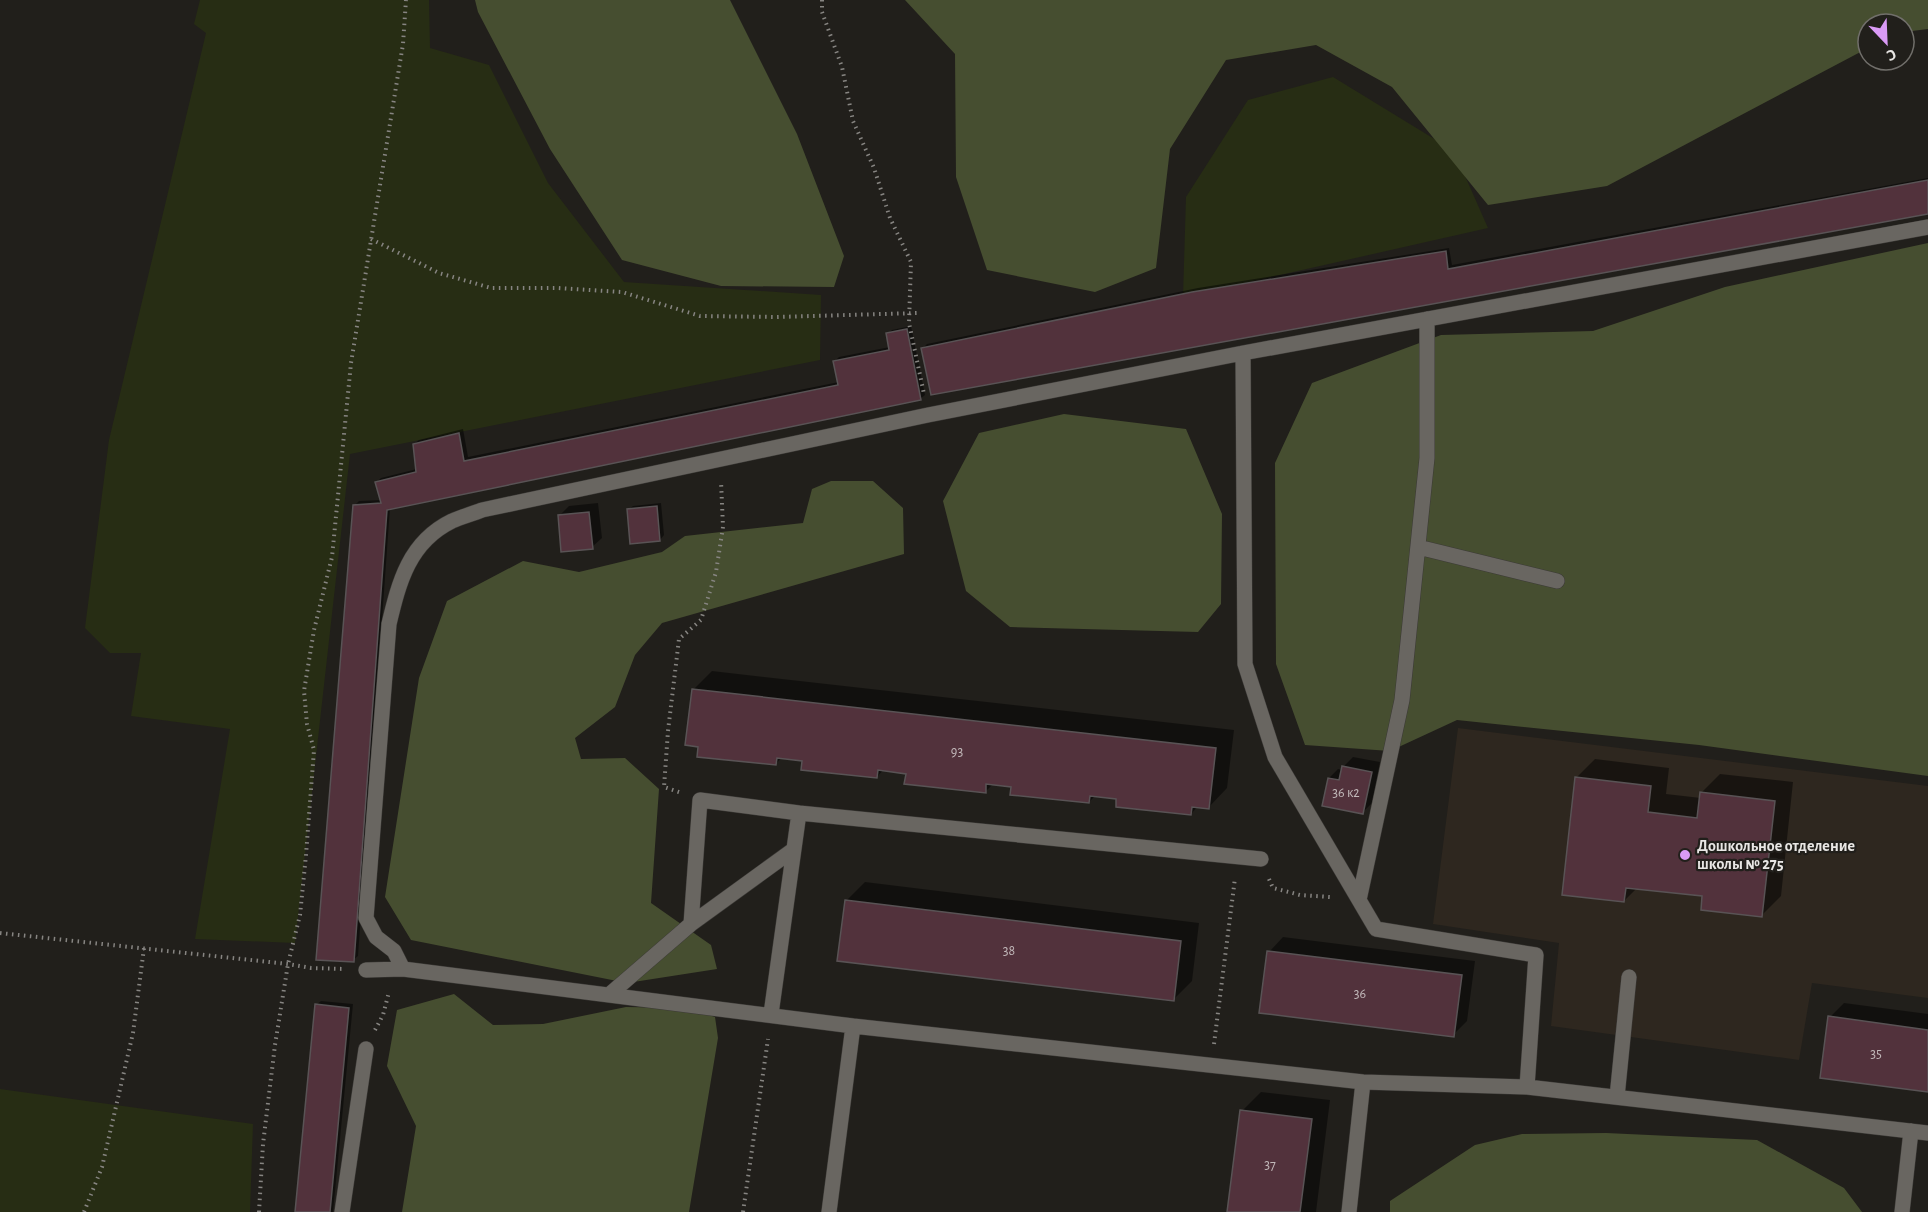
<svg xmlns="http://www.w3.org/2000/svg" width="1928" height="1212" font-family="'Alegreya Sans',sans-serif">
<rect width="100%" height="100%" fill="#211f1b"/>
<path fill="#2e271f" d="M 1458,728 L 1928,786 L 1928,998 L 1812,983 L 1799,1060 L 1551,1026 L 1559,943 L 1433,924 Z"/>
<path fill="#272d14" d="M 200,0 L 429,0 L 430,48 L 489,65 L 548,183 L 624,282 L 821,295 L 820,360 L 350,454 L 295,943 L 195,939 L 230,729 L 131,716 L 141,653 L 110,653 L 85,628 L 109,440 L 206,33 L 194,24 Z
M 1333,77 L 1454,151 L 1488,228 L 1183,297 L 1186,197 L 1248,100 Z
M 0,1089 L 253,1124 L 250,1212 L 0,1212 Z"/>
<path fill="#464e30" d="M 475,0 L 730,0 L 797,134 L 844,256 L 834,287 L 721,286 L 622,260 L 550,149 L 478,12 Z
M 905,0 L 1928,0 L 1928,29 L 1904,32 L 1904,24 L 1868,24 L 1868,48 L 1607,186 L 1488,205 L 1392,87 L 1316,45 L 1226,60 L 1170,149 L 1156,268 L 1095,292 L 987,270 L 956,177 L 955,54 Z
M 1928,243 L 1928,776 L 1699,745 L 1457,720 L 1390,751 L 1305,745 L 1276,664 L 1275,463 L 1312,383 L 1441,335 L 1593,331 L 1725,287 Z
M 1064,414 L 1186,429 L 1222,514 L 1221,604 L 1198,632 L 1010,627 L 966,591 L 943,501 L 979,433 Z
M 831,481 L 873,481 L 903,508 L 904,554 L 662,623 L 635,655 L 615,707 L 575,738 L 581,759 L 625,758 L 659,789 L 651,903 L 711,945 L 717,969 L 627,983 L 411,940 L 385,897 L 419,678 L 447,601 L 523,561 L 579,572 L 662,552 L 685,536 L 803,523 L 812,489 Z
M 454,994 L 493,1025 L 543,1024 L 626,1007 L 688,1008 L 715,1017 L 718,1038 L 689,1212 L 402,1212 L 416,1126 L 387,1066 L 397,1010 Z
M 1606,1133 L 1757,1140 L 1844,1188 L 1862,1212 L 1390,1212 L 1390,1201 L 1475,1145 L 1522,1134 Z"/>
<path fill="#0007" d="M 1928,178 L 1928,212 L 922,349 L 927,344 L 1198,288 L 1449,248 L 1452,265 Z
M 911,326 L 925,395 L 920,399 L 390,508 L 358,956 L 353,960 L 354,506 L 359,501 L 382,500 L 377,482 L 381,478 L 417,469 L 414,444 L 419,440 L 463,429 L 468,457 L 839,382 L 835,361 L 839,357 L 890,347 L 888,334 L 892,330 Z
M 598,503 L 602,538 L 592,547 L 559,516 L 569,506 Z
M 661,503 L 664,535 L 660,540 L 628,510 L 633,506 Z
M 712,671 L 1234,730 L 1227,788 L 1209,807 L 1198,806 L 1191,814 L 1118,797 L 1096,795 L 1089,802 L 994,783 L 985,792 L 907,772 L 884,769 L 877,777 L 804,759 L 782,757 L 776,764 L 693,690 Z
M 1353,757 L 1380,762 L 1372,803 L 1363,812 L 1329,778 L 1338,769 L 1343,770 L 1343,767 Z
M 1595,759 L 1669,768 L 1666,794 L 1701,798 L 1701,793 L 1720,774 L 1793,782 L 1781,896 L 1762,915 L 1704,895 L 1637,888 L 1624,901 L 1576,778 Z
M 865,882 L 1199,923 L 1192,981 L 1173,1000 L 846,901 Z
M 1283,937 L 1475,961 L 1467,1021 L 1453,1035 L 1269,952 Z
M 321,1001 L 353,1004 L 333,1212 L 296,1212 L 316,1005 Z
M 1844,1003 L 1928,1014 L 1928,1090 L 1830,1017 Z
M 1261,1092 L 1330,1100 L 1316,1212 L 1229,1212 L 1242,1111 Z"/>
<path fill="#52323c" stroke="#595355" stroke-width="1.5" d="M 1928,180 L 1928,214 L 931,395 L 921,348 L 1192,292 L 1446,251 L 1448,269 Z
M 907,329 L 921,400 L 387,510 L 354,962 L 316,960 L 353,505 L 381,503 L 375,482 L 416,472 L 413,444 L 459,433 L 464,461 L 838,385 L 833,361 L 889,350 L 886,333 Z
M 657,506 L 660,541 L 630,544 L 627,509 Z
M 589,512 L 593,549 L 561,552 L 558,515 Z
M 692,689 L 1216,748 L 1209,809 L 1192,807 L 1191,815 L 1116,807 L 1116,799 L 1090,796 L 1089,803 L 1010,795 L 1011,787 L 986,784 L 986,793 L 904,784 L 906,774 L 878,770 L 877,778 L 801,770 L 802,761 L 777,758 L 776,765 L 697,757 L 698,747 L 685,745 Z
M 1342,766 L 1372,772 L 1363,814 L 1322,806 L 1328,778 L 1339,780 Z
M 1575,777 L 1651,786 L 1648,812 L 1697,818 L 1700,792 L 1775,801 L 1762,917 L 1701,910 L 1702,896 L 1626,888 L 1624,902 L 1562,895 Z
M 845,900 L 1181,941 L 1174,1001 L 837,961 Z
M 1267,951 L 1462,975 L 1454,1037 L 1259,1013 Z
M 315,1004 L 349,1008 L 330,1212 L 295,1212 Z
M 1828,1016 L 1928,1030 L 1928,1092 L 1820,1078 Z
M 1240,1110 L 1312,1119 L 1300,1212 L 1227,1212 Z"/>
<g fill="none" stroke-linecap="round" stroke-linejoin="round">
<g stroke="#3c3a37" stroke-width="16">
<path id="minor" d="M 1243,353 L 1245,664 L 1275,757 L 1376,929 L 1536,955 L 1527,1087
M 1418,547 L 1557,581
M 1359,900 L 1402,700 L 1427,458 L 1427,319
M 691,924 L 793,850
M 403,969 L 394,951 L 376,937 L 366,918 L 389,624 C 399,582 409,542 452,521 C 461,517 472,514 482,510 L 928,415 L 1243,353 L 1928,227
M 366,970 L 403,969 L 853,1026 L 1363,1082 L 1527,1087 L 1928,1133
M 610,994 L 691,924 L 700,800 L 799,813
M 771,1014 L 799,813 L 1261,859
M 1617,1097 L 1629,977
M 342,1212 L 366,1049
M 829,1212 L 853,1026
M 1349,1212 L 1363,1082
M 1902,1212 L 1911,1131"/>
</g>
<path stroke="#878582" stroke-width="4" stroke-dasharray="1.5 4.5" stroke-linecap="butt" d="M 822,0 L 822,12 L 842,67 L 853,121 L 874,168 L 890,218 L 911,262 L 909,323 L 924,394
M 371,239 L 439,273 L 491,288 L 557,288 L 622,292 L 700,316 L 777,317 L 918,313
M 679,792 L 664,787 L 668,731 L 679,639 L 701,620 L 716,572 L 723,527 L 721,481
M 1269,879 L 1273,888 L 1300,895 L 1330,897
M 0,933 L 288,964 L 311,968 L 345,969
M 375,1030 L 383,1015 L 389,992
M 1214,1044 L 1235,878
M 84,1212 L 102,1167 L 133,1033 L 144,948
M 259,1212 L 263,1144 L 275,1045 L 288,964 L 300,915 L 306,855 L 314,750 L 307,724 L 304,691 L 314,630 L 332,557 L 351,363 L 403,44 L 406,0
M 743,1212 L 768,1039"/>
<use href="#minor" stroke="#696661" stroke-width="15"/>
</g>
<circle fill="#da9af6" stroke="#211f1b" stroke-width="2" cx="1685" cy="855" r="6"/>
<g text-anchor="middle" dominant-baseline="central" stroke-width="4.5" stroke-linejoin="round" paint-order="stroke">
<g font-size="14" fill="#c2b9ba">
<text x="957" y="752">93</text>
<text x="1346" y="793">36 к2</text>
<text x="1009" y="951">38</text>
<text x="1360" y="994">36</text>
<text x="1876" y="1054">35</text>
<text x="1270" y="1165">37</text>
</g>
<g font-size="16" font-weight="bold" fill="#e8e6e4" stroke="#211f1b" text-anchor="start">
<text x="1697" y="846">Дошкольное отделение<tspan x="1697" dy="18">школы № 275</tspan></text>
</g>
</g>
<g transform="translate(1886 42) rotate(157)"><circle r="28" fill="#211f1b" stroke="#716f6b" stroke-width="1.5"/>
<path d="M0-4.5L10 22L0 15L-10 22Z" fill="#da9af6"/>
<text y="-9" font-size="16" font-weight="bold" text-anchor="middle" fill="#e8e6e4">С</text>
</g>
</svg>
